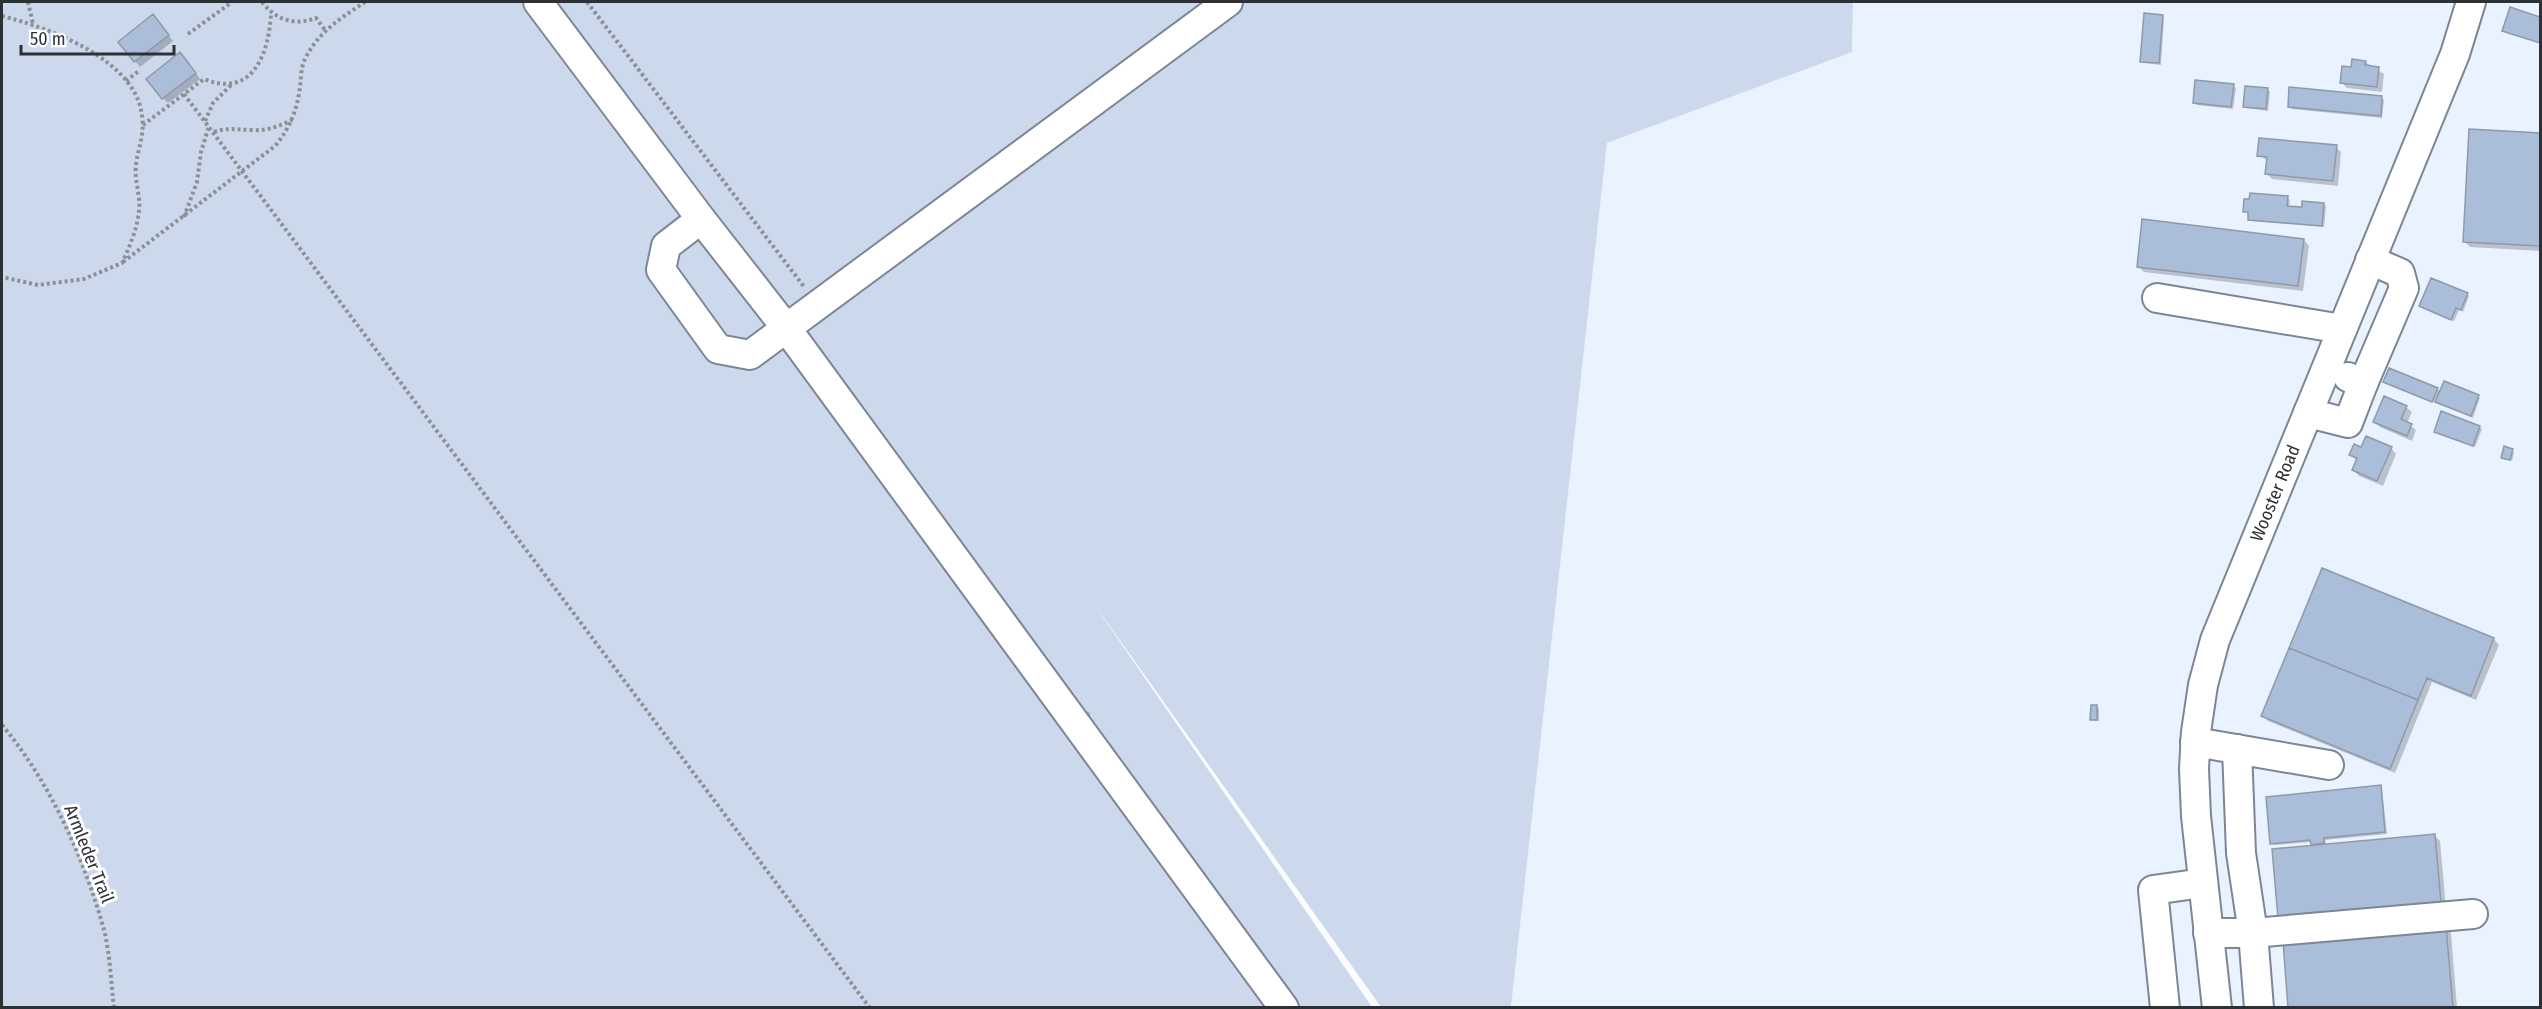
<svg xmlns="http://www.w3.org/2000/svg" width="2542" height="1009" font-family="'Fira Sans Condensed',sans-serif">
<rect width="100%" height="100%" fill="#fafcff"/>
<path fill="#e9f2ff" d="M 1853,2 L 2540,2 L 2540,1007 L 1511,1008 L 1607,143 L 1852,52 Z"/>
<path fill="#ccd9ed" d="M 2,2 L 1853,2 L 1852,52 L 1607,143 L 1511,1007 L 1381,1007 L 1089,597 L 1372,1007 L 2,1008 Z"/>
<path fill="#0003" d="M 2511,9 L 2540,19 L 2540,43 L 2504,30 Z
M 2162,16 L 2164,18 L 2161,65 L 2144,63 L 2141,61 Z
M 158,22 L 173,41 L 140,67 L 135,61 Z
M 186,59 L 200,79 L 168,103 L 163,98 Z
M 2365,62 L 2384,74 L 2382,92 L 2347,88 L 2341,82 L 2352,69 Z
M 2233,86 L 2236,88 L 2233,109 L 2197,105 L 2194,102 Z
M 2268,90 L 2270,92 L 2268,111 L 2246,108 L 2244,106 Z
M 2382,98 L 2384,100 L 2382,118 L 2292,109 L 2289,107 Z
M 2470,131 L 2540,134 L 2540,251 L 2470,247 L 2465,242 Z
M 2336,147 L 2341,152 L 2338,186 L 2272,179 L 2267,174 L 2268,161 L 2259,155 Z
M 2287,198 L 2290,200 L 2289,208 L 2303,209 L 2324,204 L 2326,207 L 2324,227 L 2252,221 L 2250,213 L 2245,211 Z
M 2304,240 L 2309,246 L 2303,291 L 2144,272 L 2139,267 Z
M 2467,294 L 2469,296 L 2463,312 L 2459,310 L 2454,321 L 2421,306 Z
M 2385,382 L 2437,389 L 2441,392 L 2478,396 L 2480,398 L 2473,418 Z
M 2406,407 L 2412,412 L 2407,423 L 2416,430 L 2412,441 L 2380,427 L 2375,422 Z
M 2479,427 L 2482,429 L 2475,447 L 2435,431 Z
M 2391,448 L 2396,454 L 2383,486 L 2359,476 L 2354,470 L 2356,460 L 2351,455 L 2362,449 Z
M 2512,450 L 2514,453 L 2512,461 L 2503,457 Z
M 2323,570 L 2494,639 L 2499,645 L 2476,700 L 2432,682 L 2395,773 L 2268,721 L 2263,716 Z
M 2097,706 L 2099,709 L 2099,721 L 2094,721 L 2092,719 Z
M 1084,710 L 1090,713 L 1090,716 L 1084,713 Z
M 2380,787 L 2382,789 L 2387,834 L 2325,840 L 2326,845 L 2434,835 L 2440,841 L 2446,908 L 2312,846 L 2312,842 L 2274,845 L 2271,843 Z
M 2445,928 L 2451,933 L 2457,1008 L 2290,1008 Z"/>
<path fill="#aabdd9" stroke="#8f99a7" stroke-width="1.5" d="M 2510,7 L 2540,17 L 2540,43 L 2502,31 Z
M 2144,13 L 2163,15 L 2159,63 L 2140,62 Z
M 153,14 L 169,35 L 134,62 L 118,42 Z
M 180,52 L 196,73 L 162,99 L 146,79 Z
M 2352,59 L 2366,61 L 2365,65 L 2379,67 L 2377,87 L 2340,83 L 2342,66 L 2351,67 Z
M 2195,80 L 2234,84 L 2231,107 L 2193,103 Z
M 2245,86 L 2268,88 L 2266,109 L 2243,107 Z
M 2289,87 L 2382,96 L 2381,116 L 2288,107 Z
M 2469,129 L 2540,133 L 2540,246 L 2463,242 Z
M 2259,138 L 2337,145 L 2333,181 L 2265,174 L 2267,157 L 2257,156 Z
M 2250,193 L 2288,196 L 2287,206 L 2302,207 L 2302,201 L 2324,203 L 2322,226 L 2248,220 L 2248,212 L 2243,212 L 2244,199 L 2249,199 Z
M 2142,219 L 2304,239 L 2298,286 L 2137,267 Z
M 2431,278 L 2468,293 L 2461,310 L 2456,308 L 2451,320 L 2419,306 Z
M 2389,368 L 2438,388 L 2432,402 L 2383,382 Z
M 2444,381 L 2479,395 L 2471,416 L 2435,402 Z
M 2384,396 L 2407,406 L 2401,419 L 2412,424 L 2407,436 L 2373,422 Z
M 2441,411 L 2480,426 L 2473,446 L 2434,432 Z
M 2366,436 L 2392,447 L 2377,481 L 2352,470 L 2357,458 L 2349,455 L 2354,444 L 2361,447 Z
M 2504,446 L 2513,449 L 2510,460 L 2501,458 Z
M 2322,568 L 2494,638 L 2471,696 L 2427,678 L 2418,700 L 2289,648 Z
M 2289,648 L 2418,700 L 2390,769 L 2261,716 Z
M 2091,705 L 2097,705 L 2097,720 L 2090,720 Z
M 2381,785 L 2385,832 L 2324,838 L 2324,843 L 2311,845 L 2310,840 L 2270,844 L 2266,797 Z
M 2435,834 L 2441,903 L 2278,918 L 2272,849 Z
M 2446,926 L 2453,1008 L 2288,1008 L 2283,941 Z"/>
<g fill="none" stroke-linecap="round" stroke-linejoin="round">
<g stroke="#7d8694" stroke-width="32">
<g id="minor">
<path d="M 538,2 L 701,219 L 787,329 L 1284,1008"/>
<path d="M 701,219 L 666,246 L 661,270 L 718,349 L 750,355 L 1228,2"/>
<path d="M 2157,298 L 2342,329"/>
<path d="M 2363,384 L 2404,288 L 2400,273 L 2370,260"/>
<path d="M 2308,413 L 2348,423 L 2363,384 L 2348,377"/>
<path d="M 2195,742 L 2329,765"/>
<path d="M 2237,749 L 2241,853 L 2253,933 L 2259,1008"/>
<path d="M 2208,933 L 2253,933 L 2473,914"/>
<path d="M 2165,1008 L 2153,890 L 2203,883"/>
<path id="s1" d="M 2217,1008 L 2196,816 L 2194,769 L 2196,732 L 2203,685 L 2215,640 L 2455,54 L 2471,2"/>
</g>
</g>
<path stroke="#8c8f93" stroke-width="4" stroke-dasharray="3 3" stroke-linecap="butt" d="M 28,2 L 33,24
M 262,2 C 276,20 294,26 316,18 L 325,30
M 587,2 L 805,288
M 2,16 C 49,28 136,59 142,116 C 145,134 138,148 136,165 C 134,180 141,196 139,211 C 137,229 130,246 122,263 L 84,279 L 38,285 L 2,277
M 188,34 L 232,2
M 126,81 L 140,70
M 184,94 L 870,1008
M 205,121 L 213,103 L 231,85
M 143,125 L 204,79 C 253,99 269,53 271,13
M 214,132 C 228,127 239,130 253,130 C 268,131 279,126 292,120
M 184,217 L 197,182 L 201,152 L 209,126
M 123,262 L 275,146 C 290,128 297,110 300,87 C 301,78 301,67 305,59 C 318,32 341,18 365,2
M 2,725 C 50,782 84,858 104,930 C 110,954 111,982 114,1008"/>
<use href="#minor" stroke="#fff" stroke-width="28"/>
</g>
<g text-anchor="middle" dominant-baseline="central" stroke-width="6" stroke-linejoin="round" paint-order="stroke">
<g font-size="18" fill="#2d3136" stroke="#fff">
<text stroke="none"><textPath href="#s1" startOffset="530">Wooster Road</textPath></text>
<text transform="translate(89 854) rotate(68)">Armleder Trail</text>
</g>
</g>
<rect width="2542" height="1009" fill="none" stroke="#2d3136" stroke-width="6"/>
<path d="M21 45v9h153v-9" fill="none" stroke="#2d3136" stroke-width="3"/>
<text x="30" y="45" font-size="18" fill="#2d3136" stroke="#ffffff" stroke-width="4.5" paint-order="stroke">50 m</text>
</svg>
